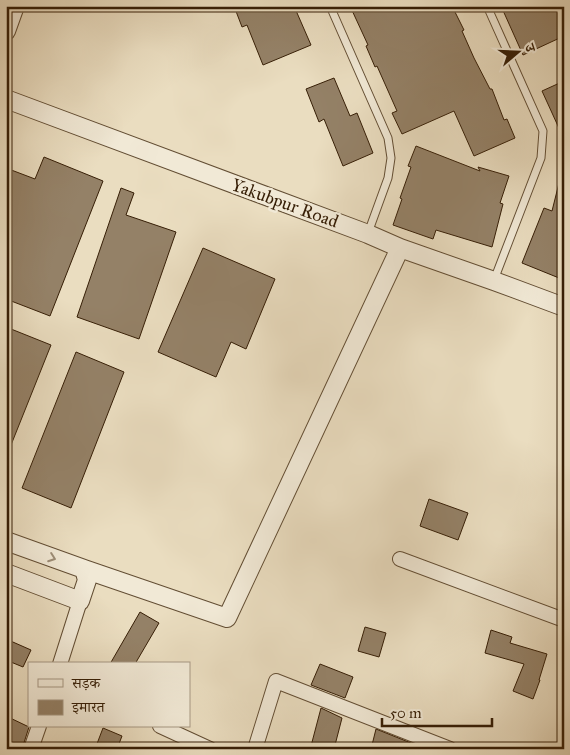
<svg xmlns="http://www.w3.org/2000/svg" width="570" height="755" font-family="'IM FELL Great Primer','Noto Serif Devanagari',serif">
<rect width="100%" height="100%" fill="#eaddc0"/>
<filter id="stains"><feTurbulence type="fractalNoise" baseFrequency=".004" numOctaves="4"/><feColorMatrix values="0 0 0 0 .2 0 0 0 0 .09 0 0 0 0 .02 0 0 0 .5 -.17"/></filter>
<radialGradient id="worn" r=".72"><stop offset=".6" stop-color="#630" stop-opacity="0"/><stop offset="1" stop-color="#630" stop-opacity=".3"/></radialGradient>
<path fill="#948167" stroke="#361e06" d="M 234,6 L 294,6 L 311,45 L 263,65 L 247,25 L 242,27 Z
M 350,6 L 452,6 L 464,30 L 462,31 L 474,58 L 490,89 L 492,89 L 504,120 L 507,119 L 515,138 L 474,156 L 454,111 L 402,134 L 392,113 L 397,111 L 377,66 L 375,67 L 366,46 L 368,45 Z
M 501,6 L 564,6 L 564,36 L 523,55 Z
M 334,78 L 350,116 L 357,113 L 373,153 L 343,166 L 324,119 L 319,122 L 306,89 Z
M 564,81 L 564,137 L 563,137 L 542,91 Z
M 416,146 L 480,171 L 478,167 L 509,176 L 500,203 L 503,204 L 492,247 L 436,230 L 433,239 L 393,225 L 402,199 L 400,198 L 411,167 L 408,166 Z
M 44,157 L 103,181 L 50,316 L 6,299 L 6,168 L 35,179 Z
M 559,183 L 564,184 L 564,280 L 522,263 L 544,208 L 552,211 Z
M 121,188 L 134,193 L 126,215 L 176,232 L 139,339 L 77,317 Z
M 203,248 L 275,279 L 246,349 L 231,342 L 216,377 L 158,352 Z
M 6,327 L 51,345 L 7,455 L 6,455 Z
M 76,352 L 124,372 L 71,508 L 22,488 Z
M 429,499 L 468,513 L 458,540 L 420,526 Z
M 140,612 L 159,623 L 135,664 L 110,664 Z
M 365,627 L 386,633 L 379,657 L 358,651 Z
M 491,630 L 512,637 L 510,643 L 547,654 L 539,680 L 540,680 L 533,699 L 513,691 L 524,664 L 485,653 Z
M 6,639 L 31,650 L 23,667 L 6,660 Z
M 320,664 L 353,677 L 345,698 L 311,685 Z
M 321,708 L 342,718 L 334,749 L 320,749 L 311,746 Z
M 6,716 L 29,727 L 22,749 L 6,749 Z
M 103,728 L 122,736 L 117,749 L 95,749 Z
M 376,729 L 421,747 L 421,749 L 371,749 Z"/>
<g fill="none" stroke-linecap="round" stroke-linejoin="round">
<g stroke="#634e34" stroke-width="9">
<path id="service" d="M 330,6 L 388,138 L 391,158 L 388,178 L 368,233
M 487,6 L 543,131 L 541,158 L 494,280"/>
</g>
<g stroke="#634e34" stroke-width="16">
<path id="minor" d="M 400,559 L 564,620
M 60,664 L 80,601
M 160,726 L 210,749
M 31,749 L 39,726
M 255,749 L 276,681 L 450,749"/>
</g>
<g stroke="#634e34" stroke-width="20">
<path id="tertiary" d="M 6,31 L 15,6
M 6,99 L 368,234 L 400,248 L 494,281 L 564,307
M 6,541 L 84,569 L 87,580 L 80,601 L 6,573
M 84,569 L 227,618 L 400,248"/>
</g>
<use href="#service" stroke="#f1e9d6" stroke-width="7"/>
<use href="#minor" stroke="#f1e9d6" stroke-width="14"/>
<use href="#tertiary" stroke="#f1e9d6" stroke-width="18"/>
</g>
<defs><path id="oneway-chevron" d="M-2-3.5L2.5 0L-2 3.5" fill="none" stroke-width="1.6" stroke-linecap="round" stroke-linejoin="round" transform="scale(1.25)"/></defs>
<use stroke="#9d8e78" href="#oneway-chevron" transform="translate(52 558) rotate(20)"/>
<g text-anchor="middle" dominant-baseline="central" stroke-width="5" stroke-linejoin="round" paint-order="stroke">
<g font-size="18" fill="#361e06" stroke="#f1e9d6">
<text transform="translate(285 203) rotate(20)">Yakubpur Road</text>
</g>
</g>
<rect width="570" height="755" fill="none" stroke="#eaddc0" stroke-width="25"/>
<rect x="8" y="8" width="555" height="740" fill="none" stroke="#361e06" stroke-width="2.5"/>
<rect x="12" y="12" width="545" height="730" fill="none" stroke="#361e06"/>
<rect x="28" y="662" width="162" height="65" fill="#f1e9d6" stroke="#a69883"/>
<rect x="38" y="679" width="25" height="8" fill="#f1e9d6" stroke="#a69883"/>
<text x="72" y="688" font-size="15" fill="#361e06">सड़क</text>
<rect x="38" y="700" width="25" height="15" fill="#948167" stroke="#a69883"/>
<text x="72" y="712" font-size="15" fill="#361e06">इमारत</text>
<g transform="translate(518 52) rotate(71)" stroke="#f1e9d6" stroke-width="4" paint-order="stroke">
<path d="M0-4L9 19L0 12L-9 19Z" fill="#361e06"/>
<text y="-8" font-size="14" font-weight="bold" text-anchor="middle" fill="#361e06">उ</text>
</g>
<path d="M382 718v8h110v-8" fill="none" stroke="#361e06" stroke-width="2.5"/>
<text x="390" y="718" font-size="15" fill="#361e06" stroke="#f1e9d6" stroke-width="4" paint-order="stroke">50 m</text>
<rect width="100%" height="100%" filter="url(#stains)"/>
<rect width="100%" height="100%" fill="url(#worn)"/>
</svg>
